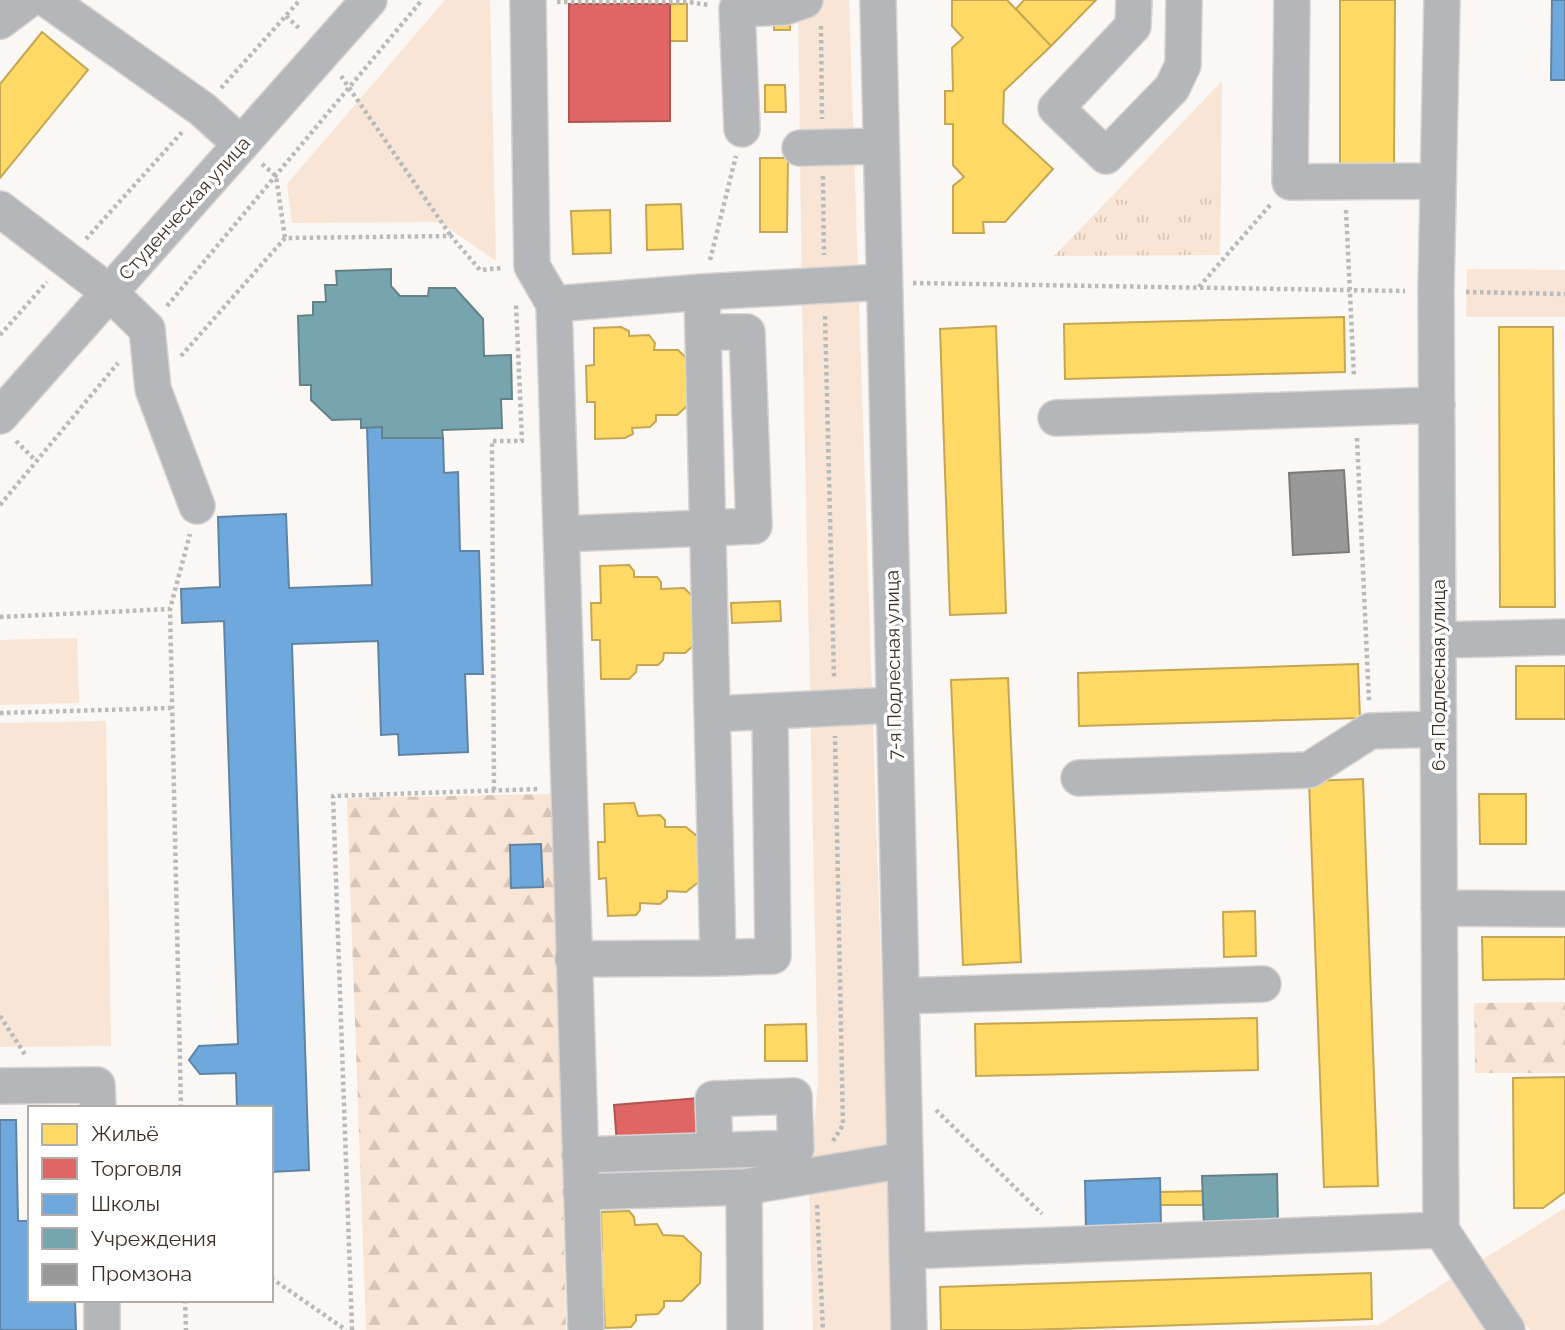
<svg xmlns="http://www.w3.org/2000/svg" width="1565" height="1330" font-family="Raleway,sans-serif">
<defs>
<pattern id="forest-firs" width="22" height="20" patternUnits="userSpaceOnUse" patternTransform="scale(1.75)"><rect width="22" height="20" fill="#f9e5d5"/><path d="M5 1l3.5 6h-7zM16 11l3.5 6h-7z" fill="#d6c5b7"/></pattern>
<pattern id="park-tufts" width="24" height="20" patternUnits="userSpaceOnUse" patternTransform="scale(1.75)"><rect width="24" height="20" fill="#f9e5d5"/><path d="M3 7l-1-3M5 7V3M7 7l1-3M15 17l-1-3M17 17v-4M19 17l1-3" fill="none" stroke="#d6c5b7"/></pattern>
</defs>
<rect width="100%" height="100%" fill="#faf7f4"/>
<path fill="#f9e5d5" d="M 445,0 L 490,0 L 496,261 L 440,222 L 292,223 L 287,184 Z
M 798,0 L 849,0 L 893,1330 L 813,1330 L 809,1192 L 818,1080 L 802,306 Z
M 1222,81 L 1221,184 L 1187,204 L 1145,206 L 1111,197 Z
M 1467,269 L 1565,270 L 1565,317 L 1466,317 Z
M 77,638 L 79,703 L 0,705 L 0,640 Z
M 106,721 L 111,1046 L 0,1047 L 0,723 Z
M 1565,1208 L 1565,1330 L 1530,1330 L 1477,1263 Z
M 1454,1277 L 1492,1330 L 1371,1330 Z"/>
<path fill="url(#forest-firs)" d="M 553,794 L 566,1330 L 366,1330 L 347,798 Z
M 1565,1002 L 1565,1073 L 1475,1073 L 1474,1003 Z
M 1378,1325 L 1371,1330 L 1245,1330 Z"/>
<path fill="url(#park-tufts)" d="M 1221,184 L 1220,255 L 1054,256 L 1111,197 L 1145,206 L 1187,204 Z"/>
<path fill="#ffd966" stroke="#c5a653" stroke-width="2" d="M 952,0 L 1007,0 L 1051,46 L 1004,91 L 1003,123 L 1053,169 L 1005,222 L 983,222 L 984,233 L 953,233 L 953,186 L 964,177 L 953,165 L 953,124 L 945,124 L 945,91 L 953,91 L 952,48 L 963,38 L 952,26 Z
M 1024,0 L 1096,0 L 1051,46 L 1016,9 Z
M 1340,0 L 1395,0 L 1394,167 L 1340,167 Z
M 670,4 L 687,4 L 687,41 L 670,41 Z
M 774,11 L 790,11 L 790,30 L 774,30 Z
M 42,32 L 88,70 L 0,178 L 0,84 Z
M 765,85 L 785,85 L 786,112 L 765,112 Z
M 760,158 L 788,158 L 787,232 L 760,232 Z
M 681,204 L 683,249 L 647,250 L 646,205 Z
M 610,210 L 611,253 L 573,254 L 571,211 Z
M 1344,317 L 1345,372 L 1065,379 L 1064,324 Z
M 996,326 L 1006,613 L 950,615 L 940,329 Z
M 621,327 L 629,331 L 629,336 L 649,335 L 655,343 L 654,350 L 678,350 L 696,367 L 696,398 L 677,415 L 656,415 L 656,421 L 650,427 L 632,428 L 633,434 L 625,438 L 595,439 L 595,402 L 587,402 L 586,366 L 594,365 L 594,328 Z
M 1499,327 L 1553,327 L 1555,607 L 1500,607 Z
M 629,565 L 634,571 L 634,577 L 657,577 L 661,582 L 661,589 L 684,588 L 700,603 L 701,639 L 685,653 L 664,653 L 663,660 L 658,665 L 637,665 L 636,672 L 629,679 L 601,679 L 600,640 L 592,640 L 591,603 L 601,603 L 600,566 Z
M 780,601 L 781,621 L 732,623 L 731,603 Z
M 1358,664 L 1360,718 L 1079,726 L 1078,673 Z
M 1516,666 L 1565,666 L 1565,719 L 1516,719 Z
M 1008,678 L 1021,962 L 963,965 L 951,680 Z
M 1363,779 L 1378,1186 L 1324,1187 L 1309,781 Z
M 1479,794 L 1526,794 L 1526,844 L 1480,844 Z
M 634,803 L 638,816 L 660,815 L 665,820 L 665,827 L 686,827 L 704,842 L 706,876 L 686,892 L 667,891 L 667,898 L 660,904 L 640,903 L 640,910 L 636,915 L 608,916 L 606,878 L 599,879 L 598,842 L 605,842 L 604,804 Z
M 1255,911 L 1256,956 L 1224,957 L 1223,912 Z
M 1482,937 L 1565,937 L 1565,979 L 1483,980 Z
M 1257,1018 L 1258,1070 L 976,1076 L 975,1024 Z
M 806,1024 L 807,1061 L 765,1061 L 765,1025 Z
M 1565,1077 L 1565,1192 L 1543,1208 L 1514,1208 L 1513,1078 Z
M 1203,1191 L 1203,1205 L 1160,1205 L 1160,1192 Z
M 629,1211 L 634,1217 L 635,1225 L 657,1224 L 663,1235 L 683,1236 L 701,1253 L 700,1283 L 682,1301 L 664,1301 L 664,1307 L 658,1314 L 636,1315 L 636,1321 L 631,1327 L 605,1328 L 603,1289 L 595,1289 L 593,1251 L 602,1250 L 601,1212 Z
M 1371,1273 L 1372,1319 L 1025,1330 L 941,1330 L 940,1287 Z"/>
<path fill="#e06666" stroke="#af5653" stroke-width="2" d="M 569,4 L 670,4 L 670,121 L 569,122 Z
M 699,1098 L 702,1137 L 617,1144 L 614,1105 Z"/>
<path fill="#6fa8dc" stroke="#6084a5" stroke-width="2" d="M 1552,0 L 1565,0 L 1565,80 L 1551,80 Z
M 367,427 L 382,427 L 382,438 L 443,438 L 444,473 L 458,472 L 460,551 L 479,551 L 483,674 L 465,674 L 468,752 L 399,755 L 398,734 L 381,735 L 378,641 L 292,644 L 309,1170 L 271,1172 L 271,1108 L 237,1108 L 236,1073 L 200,1074 L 189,1060 L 199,1046 L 238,1044 L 224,621 L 182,623 L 181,589 L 220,587 L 218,517 L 286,514 L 289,588 L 372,585 Z
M 541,844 L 543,887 L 511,888 L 510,845 Z
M 0,1120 L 16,1120 L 18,1221 L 30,1221 L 30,1300 L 75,1300 L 76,1330 L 0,1330 Z
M 1160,1178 L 1161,1227 L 1086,1230 L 1085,1181 Z"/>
<path fill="#76a5af" stroke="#658286" stroke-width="2" d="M 391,269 L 391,286 L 400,296 L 428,296 L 429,288 L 455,288 L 483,319 L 484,356 L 511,355 L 512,399 L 501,399 L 502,428 L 442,430 L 443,438 L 382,438 L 382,427 L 361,428 L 361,419 L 332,420 L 311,400 L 311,385 L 300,385 L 298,316 L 313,315 L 313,302 L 326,302 L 325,285 L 337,285 L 336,271 Z
M 1277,1174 L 1278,1225 L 1204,1227 L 1202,1176 Z"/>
<path fill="#999" stroke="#7d7a76" stroke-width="2" d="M 1344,470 L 1349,552 L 1293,555 L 1289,473 Z"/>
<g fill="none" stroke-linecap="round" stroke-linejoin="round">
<g stroke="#d7d3d0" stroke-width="38">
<path id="minor" d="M 48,0 L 202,109 L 241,144
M 528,0 L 532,266 L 554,304 L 586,1330
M 878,0 L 909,1330
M 1134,0 L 1133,26 L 1056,108 L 1106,156 L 1172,88 L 1183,65 L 1184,0
M 1292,0 L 1290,182 L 1437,181
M 1442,0 L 1436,292 L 1441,1230 L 1507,1330
M 0,21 L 28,0
M 742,129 L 737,9 L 785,7 L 805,0
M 800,148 L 881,146
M 0,209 L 109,292 L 147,329 L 153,389 L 197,506
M 554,304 L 702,292 L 884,282
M 0,416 L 369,0
M 1056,418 L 1437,405
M 561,534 L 754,526 L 747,332 L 703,332
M 1438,640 L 1565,637
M 712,714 L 894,705
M 1079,778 L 1309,770 L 1370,731 L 1438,729
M 1439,908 L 1565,909
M 718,958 L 773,956 L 770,712
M 573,959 L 718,958 L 702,292
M 901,996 L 1263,984
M 0,1086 L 97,1085 L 98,1108
M 580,1155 L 796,1148 L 794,1096 L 713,1099 L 715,1150
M 581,1192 L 744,1187
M 907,1251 L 1441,1230
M 102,1300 L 102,1330
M 745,1330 L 744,1187 L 905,1160"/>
</g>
<path stroke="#b9bbba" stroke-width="4.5" stroke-dasharray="3.5 3.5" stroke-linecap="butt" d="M 557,2 L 689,2 L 709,5
M 286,16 L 301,30
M 821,26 L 822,119
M 341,76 L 451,236
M 221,88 L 300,0
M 262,164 L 276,176 L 285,238
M 823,176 L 824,255
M 1346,210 L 1354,377
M 86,239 L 183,131
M 710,260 L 736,156
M 913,283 L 1405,291
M 1199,287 L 1271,204
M 1466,292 L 1565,294
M 167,306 L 422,0
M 825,316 L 834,678
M 0,335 L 47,282
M 181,356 L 285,238 L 451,236 L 480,270 L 502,268
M 1357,438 L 1369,702
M 16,441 L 35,460
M 0,505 L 118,363
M 0,617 L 170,609
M 0,713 L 171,708
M 494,790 L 492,441 L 522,441 L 516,304
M 0,1016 L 26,1056
M 181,1108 L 170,609 L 190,534
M 936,1110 L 1042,1214
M 833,1141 L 843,1125 L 835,736
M 817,1205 L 823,1330
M 271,1278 L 346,1330
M 185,1300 L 186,1330
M 352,1330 L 333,796 L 539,789"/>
<use href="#minor" stroke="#b4b6b9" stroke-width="35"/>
</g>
<g text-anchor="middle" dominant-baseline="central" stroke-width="7" stroke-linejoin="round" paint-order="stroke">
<g font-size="19" fill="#3d3026" stroke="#fff">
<text transform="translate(184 208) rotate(-48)">Студенческая улица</text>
<text transform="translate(893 665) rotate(-91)">7-я Подлесная улица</text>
<text transform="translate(1438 675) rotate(-90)">6-я Подлесная улица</text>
</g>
</g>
<rect x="28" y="1106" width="245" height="196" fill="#ffffff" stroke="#b1aca8" stroke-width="2"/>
<rect x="42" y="1124" width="35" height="21" fill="#ffd966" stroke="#b1aca8" stroke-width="2"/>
<text x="91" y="1141" font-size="21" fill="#3d3026">Жильё</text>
<rect x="42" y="1158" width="35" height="21" fill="#e06666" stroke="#b1aca8" stroke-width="2"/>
<text x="91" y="1176" font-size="21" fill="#3d3026">Торговля</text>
<rect x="42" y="1194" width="35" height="21" fill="#6fa8dc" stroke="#b1aca8" stroke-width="2"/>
<text x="91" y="1211" font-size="21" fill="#3d3026">Школы</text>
<rect x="42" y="1228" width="35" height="21" fill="#76a5af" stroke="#b1aca8" stroke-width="2"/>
<text x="91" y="1246" font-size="21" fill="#3d3026">Учреждения</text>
<rect x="42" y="1264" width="35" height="21" fill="#999999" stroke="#b1aca8" stroke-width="2"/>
<text x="91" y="1281" font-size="21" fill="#3d3026">Промзона</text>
</svg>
